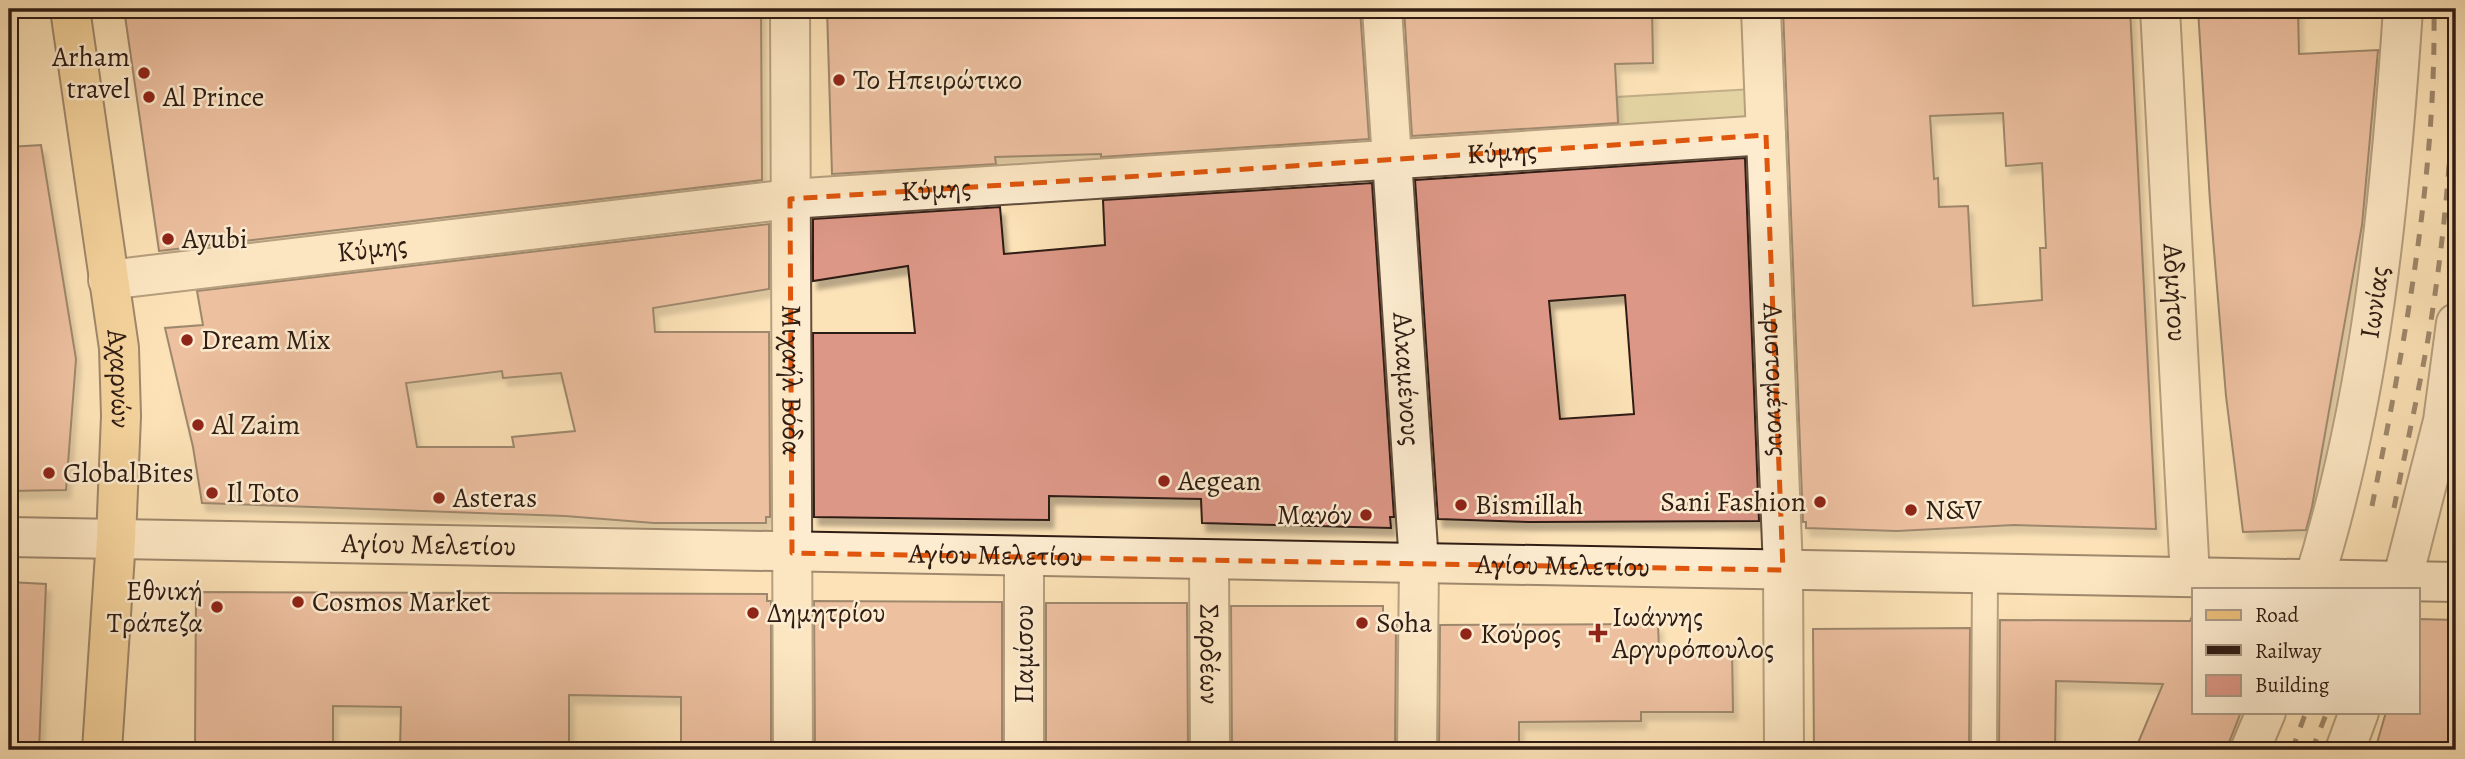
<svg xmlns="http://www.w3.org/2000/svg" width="2465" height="759" font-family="Alegreya,serif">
<defs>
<filter id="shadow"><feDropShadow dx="4.5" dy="8" stdDeviation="2" flood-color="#0004"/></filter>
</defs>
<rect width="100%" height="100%" fill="#fce2b7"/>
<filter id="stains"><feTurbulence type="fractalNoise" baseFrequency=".00286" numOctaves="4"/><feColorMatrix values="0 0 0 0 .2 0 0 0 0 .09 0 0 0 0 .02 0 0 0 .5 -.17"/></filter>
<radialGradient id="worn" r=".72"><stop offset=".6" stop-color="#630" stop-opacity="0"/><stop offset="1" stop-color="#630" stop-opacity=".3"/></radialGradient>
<path fill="#c6c18a" stroke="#7a6e4e" stroke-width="2" d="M 1753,89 L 1755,129 L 1619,137 L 1617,97 Z"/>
<path fill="#dc9786" stroke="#2f1c13" stroke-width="2" fill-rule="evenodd" filter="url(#shadow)" d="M 124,9 L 761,9 L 762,180 L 159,251 Z
M 827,9 L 1360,9 L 1369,139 L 1101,157 L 1101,154 L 995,157 L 996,164 L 832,174 Z
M 1404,9 L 1652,9 L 1653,63 L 1615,64 L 1618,123 L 1412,136 Z
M 1783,9 L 2130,9 L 2156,529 L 2014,525 L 1897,531 L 1806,528 L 1806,522 L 1803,522 ZM 2003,113 L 2006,166 L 2042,163 L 2046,248 L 2040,248 L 2042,300 L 1973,306 L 1968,206 L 1939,207 L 1938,178 L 1934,179 L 1930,116 Z
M 2198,9 L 2298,9 L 2299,54 L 2378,50 L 2362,225 L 2312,507 L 2306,530 L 2243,532 L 2226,396 L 2210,202 Z
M 41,145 L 76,359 L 66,490 L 9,491 L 9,147 Z
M 1745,158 L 1759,521 L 1529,522 L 1438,519 L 1415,180 ZM 1625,295 L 1634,414 L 1560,419 L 1549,301 Z
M 1372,183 L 1394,517 L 1390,517 L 1391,528 L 1202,523 L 1201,499 L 1049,496 L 1049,520 L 814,517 L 813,333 L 915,333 L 908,266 L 813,281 L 813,219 L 1000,207 L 1004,254 L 1105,245 L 1103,200 Z
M 769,224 L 769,289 L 653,308 L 655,332 L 769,332 L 770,517 L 766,517 L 766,523 L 654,523 L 565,516 L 202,503 L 193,447 L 165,328 L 203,325 L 197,291 ZM 502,371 L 503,378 L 561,373 L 575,431 L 512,437 L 514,447 L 417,447 L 406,383 Z
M 9,582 L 46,584 L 39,750 L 9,750 Z
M 196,592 L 767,594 L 767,601 L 771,601 L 771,750 L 681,750 L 681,697 L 569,695 L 569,750 L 400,750 L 401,707 L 333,706 L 333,750 L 195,750 Z
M 814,601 L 1002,602 L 1002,750 L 815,750 Z
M 1046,603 L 1187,603 L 1188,750 L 1046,750 Z
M 1231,606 L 1383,606 L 1383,625 L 1396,625 L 1395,750 L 1232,750 Z
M 2194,612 L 2194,712 L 2241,712 L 2226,750 L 2135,750 L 2163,684 L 2056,681 L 2055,750 L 1999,750 L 2000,620 L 2190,621 Z
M 2418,619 L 2456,620 L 2456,750 L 2375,750 L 2386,712 L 2418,712 Z
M 1658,624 L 1659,650 L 1732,650 L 1733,712 L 1641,712 L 1641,721 L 1519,722 L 1519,750 L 1439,750 L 1440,625 Z
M 1970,628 L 1969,750 L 1814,750 L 1813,629 Z"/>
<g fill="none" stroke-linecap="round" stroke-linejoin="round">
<g stroke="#624e3c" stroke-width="28">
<path id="service" d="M 1984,750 L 1985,574"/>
</g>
<g stroke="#624e3c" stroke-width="42">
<g id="minor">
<path id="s1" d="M 790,9 L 793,750"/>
<path id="s2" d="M 1382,9 L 1419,564 L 1417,750"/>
<path id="s3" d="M 1761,9 L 1783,570 L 1784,750"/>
<path id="s4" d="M 108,280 L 790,199 L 1766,135"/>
<path id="s5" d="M 1209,560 L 1210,750"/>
<path id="s6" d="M 2311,589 C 2371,402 2390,204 2403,9"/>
<path d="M 2400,589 L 2443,421 L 2456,323"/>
<path d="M 1024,750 L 1024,557"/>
<path d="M 2250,750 L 2266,712"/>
<path d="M 2345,750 L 2359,712"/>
</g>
</g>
<g stroke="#624e3c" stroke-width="42">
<g id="tertiary">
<path id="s7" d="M 2160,9 L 2190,577"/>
</g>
</g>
<g stroke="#2f1c13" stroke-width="42">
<g id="secondary">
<path id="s8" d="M 9,537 L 2456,582"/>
</g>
</g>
<g stroke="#2f1c13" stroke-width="42">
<g id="primary">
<path id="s9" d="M 70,9 L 119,348 L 121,416 L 116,539 L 102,750"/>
</g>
</g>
<use href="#service" stroke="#fdecd0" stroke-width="24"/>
<use href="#minor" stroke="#fdecd0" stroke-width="38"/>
<use href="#tertiary" stroke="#fdecd0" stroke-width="38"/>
<use href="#secondary" stroke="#fdecd0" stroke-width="38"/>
<use href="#primary" stroke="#eec17c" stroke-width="38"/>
<path stroke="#2f1c13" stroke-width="5" stroke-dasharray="12 12" stroke-linecap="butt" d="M 2372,506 C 2405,342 2436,177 2434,9
M 2394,508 C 2405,453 2417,399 2427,345 C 2446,234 2455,121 2455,9
M 2292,750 L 2306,712
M 2312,750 L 2327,712"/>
</g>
<path d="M0 0H2465V759H0ZM 1766,135 L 1783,570 L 792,553 L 790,199 Z" fill="#fce2b7" fill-opacity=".55" fill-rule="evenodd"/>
<path fill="none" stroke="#df560c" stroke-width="5" stroke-dasharray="14 9" stroke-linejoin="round" d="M 1766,135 L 1783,570 L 792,553 L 790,199 Z"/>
<g fill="#8f2418" stroke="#fdecd0" stroke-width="2.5">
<circle cx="144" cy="73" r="7"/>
<circle cx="839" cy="80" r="7"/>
<circle cx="149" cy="97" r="7"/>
<circle cx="168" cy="239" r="7"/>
<circle cx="187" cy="340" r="7"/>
<circle cx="198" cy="425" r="7"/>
<circle cx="49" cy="473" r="7"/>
<circle cx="1164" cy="481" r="7"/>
<circle cx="212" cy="493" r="7"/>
<circle cx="439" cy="498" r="7"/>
<circle cx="1820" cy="502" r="7"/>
<circle cx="1461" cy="505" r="7"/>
<circle cx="1911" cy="510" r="7"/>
<circle cx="1366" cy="515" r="7"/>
<circle cx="298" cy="602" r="7"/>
<circle cx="217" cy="607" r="7"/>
<circle cx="753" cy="613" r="7"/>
<circle cx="1362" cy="623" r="7"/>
<path d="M1594.5 622.5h7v7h7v7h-7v7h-7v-7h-7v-7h7z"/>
<circle cx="1466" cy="634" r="7"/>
</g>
<g text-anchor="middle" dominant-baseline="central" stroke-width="5" stroke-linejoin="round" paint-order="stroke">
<g font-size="28" fill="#2f1c13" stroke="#fdecd0" text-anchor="start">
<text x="130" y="57" text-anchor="end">Arham<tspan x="130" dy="32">travel</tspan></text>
<text x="853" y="80">Το Ηπειρώτικο</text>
<text x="163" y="97">Al Prince</text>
<text x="182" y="239">Ayubi</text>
<text x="201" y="340">Dream Mix</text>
<text x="212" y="425">Al Zaim</text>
<text x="63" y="473">GlobalBites</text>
<text x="1178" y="481">Aegean</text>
<text x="226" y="493">Il Toto</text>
<text x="453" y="498">Asteras</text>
<text x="1806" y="502" text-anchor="end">Sani Fashion</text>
<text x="1475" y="505">Bismillah</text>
<text x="1925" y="510">N&amp;V</text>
<text x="1352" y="515" text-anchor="end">Μανόν</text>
<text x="203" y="591" text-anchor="end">Εθνική<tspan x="203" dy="32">Τράπεζα</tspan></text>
<text x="312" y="602">Cosmos Market</text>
<text x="767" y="613">Δημητρίου</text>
<text x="1612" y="617">Ιωάννης<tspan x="1612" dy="32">Αργυρόπουλος</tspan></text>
<text x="1376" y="623">Soha</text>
<text x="1480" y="634">Κούρος</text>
</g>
<g font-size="28" fill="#2f1c13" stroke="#fdecd0">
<text stroke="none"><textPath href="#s4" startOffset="1400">Κύμης</textPath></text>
<text stroke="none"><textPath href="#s4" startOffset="833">Κύμης</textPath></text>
<text stroke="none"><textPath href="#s4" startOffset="266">Κύμης</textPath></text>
<text stroke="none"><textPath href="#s7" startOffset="284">Αδμήτου</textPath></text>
<text stroke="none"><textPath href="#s6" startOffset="294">Ιωνίας</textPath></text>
<text stroke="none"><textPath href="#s9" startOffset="373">Αχαρνών</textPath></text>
<text stroke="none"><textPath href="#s2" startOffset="371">Αλκαμένους</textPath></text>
<text stroke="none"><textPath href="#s3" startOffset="371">Αριστομένους</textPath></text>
<text stroke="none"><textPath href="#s1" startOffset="371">Μιχαήλ Βόδα</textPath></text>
<text stroke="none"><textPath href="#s8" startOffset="420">Αγίου Μελετίου</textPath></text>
<text stroke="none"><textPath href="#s8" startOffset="987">Αγίου Μελετίου</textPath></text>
<text stroke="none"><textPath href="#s8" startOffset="1554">Αγίου Μελετίου</textPath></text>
<text transform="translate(1024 654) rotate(-90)">Παμίσου</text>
<text stroke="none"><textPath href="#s5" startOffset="94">Σαρδέων</textPath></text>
</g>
</g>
<rect width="2465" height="759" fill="none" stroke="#fce2b7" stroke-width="35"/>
<rect x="10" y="10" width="2444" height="738" fill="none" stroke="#2f1c13" stroke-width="3.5"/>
<rect x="18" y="18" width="2430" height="724" fill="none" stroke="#2f1c13" stroke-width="2"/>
<rect x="2192" y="588" width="228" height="126" fill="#fdecd0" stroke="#ab9984" stroke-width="2"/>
<rect x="2206" y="610" width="35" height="10" fill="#eec17c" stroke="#ab9984" stroke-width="2"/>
<text x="2255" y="622" font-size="21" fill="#2f1c13">Road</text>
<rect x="2206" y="645" width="35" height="10" fill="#2f1c13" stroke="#ab9984" stroke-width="2"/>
<text x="2255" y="658" font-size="21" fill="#2f1c13">Railway</text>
<rect x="2206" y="675" width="35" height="21" fill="#dc9786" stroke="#ab9984" stroke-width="2"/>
<text x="2255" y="692" font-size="21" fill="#2f1c13">Building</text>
<rect width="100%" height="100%" filter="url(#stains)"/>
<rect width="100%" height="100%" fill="url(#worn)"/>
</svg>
